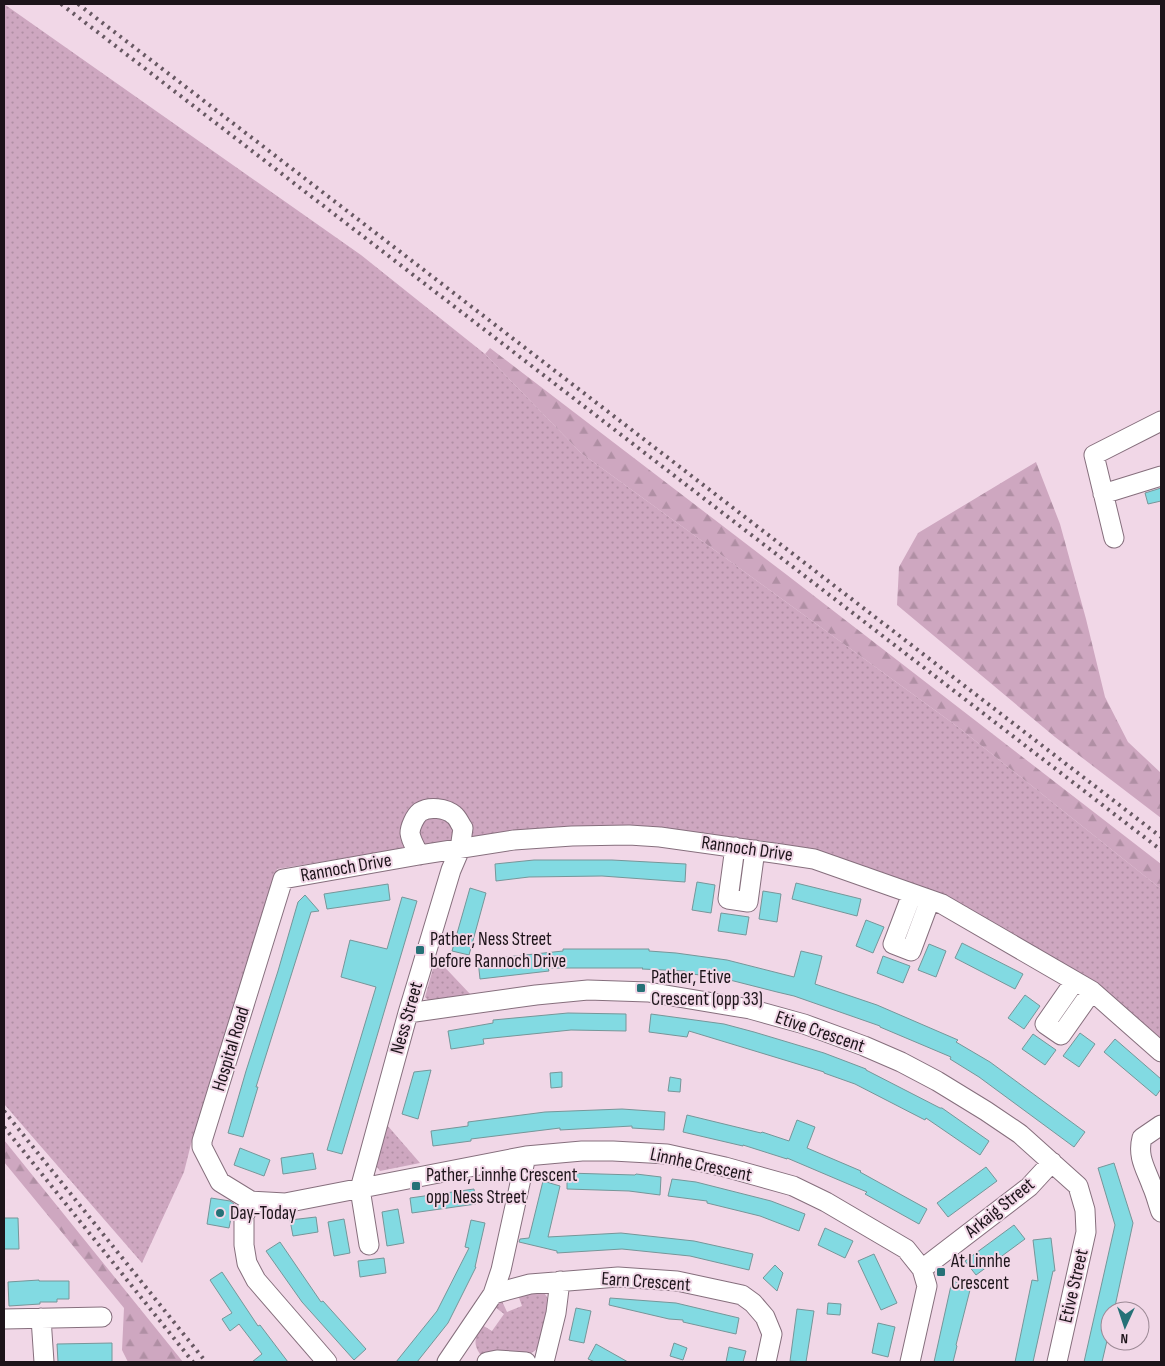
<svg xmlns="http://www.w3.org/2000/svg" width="1165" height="1366" font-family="'Sofia Sans Condensed',sans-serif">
<defs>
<pattern id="grass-dots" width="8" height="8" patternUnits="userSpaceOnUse" patternTransform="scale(1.25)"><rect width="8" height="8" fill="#cea7c0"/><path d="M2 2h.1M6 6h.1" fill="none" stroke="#b08fa4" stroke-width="1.8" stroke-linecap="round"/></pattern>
<pattern id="forest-firs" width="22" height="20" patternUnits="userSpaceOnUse" patternTransform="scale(1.25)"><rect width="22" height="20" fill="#cea7c0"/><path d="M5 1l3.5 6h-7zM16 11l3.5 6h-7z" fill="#b08fa4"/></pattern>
</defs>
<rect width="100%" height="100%" fill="#f1d7e7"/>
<path fill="url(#grass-dots)" d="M 4,4 L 361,255 L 485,354 L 581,453 L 958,727 L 1161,889 L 1161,1041 L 1106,993 L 816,852 L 513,831 L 277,869 L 191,1144 L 184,1172 L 142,1263 L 4,1104 Z
M 436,958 L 471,995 L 430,1002 L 425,997 Z
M 387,1125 L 420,1163 L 380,1171 L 377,1167 L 377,1159 Z
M 535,1291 L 543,1292 C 545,1294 547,1296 548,1299 C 551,1310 545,1347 533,1352 C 524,1357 491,1355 480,1354 C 472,1343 476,1336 482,1325 L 492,1331 L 504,1314 L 495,1307 L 502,1301 L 507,1312 L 522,1306 L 518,1295 Z"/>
<path fill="url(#forest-firs)" d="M 490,348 L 787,575 L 1161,864 L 1161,889 L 958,727 L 581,453 L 485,354 Z
M 1036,462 L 1060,524 L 1086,619 L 1105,697 L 1128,742 L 1161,773 L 1161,818 L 1055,737 L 897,605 L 899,567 L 918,533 Z
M 4,1140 L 183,1362 L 128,1362 L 122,1350 L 124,1308 L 4,1162 Z"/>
<path fill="#82dae2" stroke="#769699" d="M 1161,488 L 1161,501 L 1148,504 L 1145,493 Z
M 534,860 L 612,860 L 686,864 L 685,882 L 602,876 L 529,877 L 496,881 L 495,864 Z
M 697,882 L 715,885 L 711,913 L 692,910 Z
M 796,883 L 861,899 L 857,916 L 792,899 Z
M 388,884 L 390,900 L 327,909 L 324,894 Z
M 470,888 L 486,893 L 469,955 L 452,951 Z
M 763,891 L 781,894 L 777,922 L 759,919 Z
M 305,895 L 319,911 L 311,912 L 256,1087 L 258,1087 L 243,1137 L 228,1133 L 246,1071 L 278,971 L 298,902 Z
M 402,897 L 417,901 L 342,1154 L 327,1150 L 376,987 L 341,977 L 350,940 L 387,949 Z
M 721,913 L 749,917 L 746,935 L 718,931 Z
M 866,920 L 884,927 L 873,953 L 856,946 Z
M 962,943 L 1023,974 L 1015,989 L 955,958 Z
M 929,944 L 946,951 L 936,977 L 918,970 Z
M 563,949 L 649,949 L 649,951 L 676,953 L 727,960 L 794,977 L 801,951 L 822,956 L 815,984 L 877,1005 L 958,1040 L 956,1042 L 990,1062 L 1085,1132 L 1074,1147 L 979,1077 L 950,1059 L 951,1057 L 880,1027 L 880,1026 L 794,996 L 777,992 L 722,978 L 685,973 L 685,971 L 642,969 L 643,968 L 548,968 L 549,971 L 480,979 L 478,960 L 563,951 Z
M 883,956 L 910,966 L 903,983 L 877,973 Z
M 1025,995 L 1040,1006 L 1024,1029 L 1008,1018 Z
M 568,1013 L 626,1014 L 626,1031 L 571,1030 L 483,1039 L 484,1044 L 451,1049 L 448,1031 L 493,1023 L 493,1020 Z
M 651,1014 L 724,1024 L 754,1032 L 824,1053 L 866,1069 L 866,1070 L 940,1108 L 942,1108 L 989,1141 L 980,1155 L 926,1118 L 925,1120 L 855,1084 L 824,1073 L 824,1072 L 689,1031 L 687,1037 L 649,1032 Z
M 1080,1033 L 1095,1044 L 1079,1067 L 1063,1056 Z
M 1033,1034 L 1056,1050 L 1045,1065 L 1022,1049 Z
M 1115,1039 L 1161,1079 L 1161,1089 L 1156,1096 L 1104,1052 Z
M 431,1070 L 418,1119 L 402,1114 L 414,1072 Z
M 562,1072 L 562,1087 L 551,1088 L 550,1073 Z
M 670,1077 L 681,1079 L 680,1092 L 668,1091 Z
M 622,1109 L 665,1112 L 664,1130 L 632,1128 L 632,1126 L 560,1130 L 560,1128 L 471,1139 L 471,1141 L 433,1146 L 431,1131 L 468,1126 L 468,1122 L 545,1112 Z
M 687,1115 L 761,1133 L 762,1132 L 789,1141 L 797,1120 L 815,1127 L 807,1148 L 861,1171 L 860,1172 L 927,1209 L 919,1224 L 865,1194 L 867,1192 L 787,1158 L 787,1159 L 743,1145 L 743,1146 L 683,1132 Z
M 240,1148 L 270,1160 L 264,1176 L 234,1165 Z
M 313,1153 L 316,1169 L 283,1174 L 281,1158 Z
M 1114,1163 L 1133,1223 L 1114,1311 L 1110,1311 L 1110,1328 L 1102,1362 L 1084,1362 L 1115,1225 L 1098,1168 Z
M 986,1167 L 997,1181 L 948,1217 L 937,1203 Z
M 567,1173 L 635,1175 L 636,1174 L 661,1177 L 660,1195 L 629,1191 L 567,1189 Z
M 672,1179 L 696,1182 L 771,1201 L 805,1214 L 799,1231 L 760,1216 L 707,1203 L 707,1201 L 668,1196 Z
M 543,1181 L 560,1186 L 548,1237 L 621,1233 L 694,1241 L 753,1254 L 749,1270 L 690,1256 L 622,1249 L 557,1253 L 557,1251 L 519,1242 L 520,1239 L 529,1238 Z
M 474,1189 L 476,1204 L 412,1213 L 410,1198 Z
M 211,1198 L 230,1201 L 234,1204 L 229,1228 L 207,1224 Z
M 398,1209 L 404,1243 L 387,1246 L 382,1212 Z
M 316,1217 L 318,1232 L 293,1236 L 290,1220 Z
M 4,1218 L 18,1218 L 19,1249 L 4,1249 Z
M 344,1219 L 350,1253 L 334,1256 L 328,1222 Z
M 471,1220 L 485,1223 L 475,1267 L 476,1267 L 448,1323 L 417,1362 L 396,1362 L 437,1311 L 469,1248 L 465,1247 Z
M 1014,1225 L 1025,1239 L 976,1275 L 965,1261 Z
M 825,1228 L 853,1241 L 845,1258 L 818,1245 Z
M 1051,1238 L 1055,1271 L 1053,1271 L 1033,1362 L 1015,1362 L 1032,1280 L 1038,1281 L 1033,1240 Z
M 280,1242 L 321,1302 L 323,1301 L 366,1349 L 354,1360 L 302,1302 L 266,1251 Z
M 874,1254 L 897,1303 L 881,1310 L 858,1261 Z
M 384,1258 L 386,1273 L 360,1277 L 358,1261 Z
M 775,1265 L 783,1273 L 777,1291 L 763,1278 Z
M 222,1272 L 258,1326 L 260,1325 L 288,1362 L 252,1362 L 262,1354 L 239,1324 L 230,1331 L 222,1319 L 232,1313 L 210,1280 Z
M 39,1280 L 39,1281 L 69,1281 L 69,1299 L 57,1299 L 57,1302 L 40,1302 L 40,1304 L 9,1306 L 8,1282 Z
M 952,1281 L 971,1286 L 956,1345 L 957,1346 L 953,1362 L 934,1362 Z
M 610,1298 L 676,1303 L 739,1318 L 736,1334 L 683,1322 L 683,1320 L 669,1319 L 609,1305 Z
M 828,1303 L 841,1304 L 840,1315 L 827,1314 Z
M 576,1308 L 591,1311 L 584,1343 L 569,1340 Z
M 797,1309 L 814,1311 L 806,1362 L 790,1361 Z
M 878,1323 L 895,1327 L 888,1357 L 872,1353 Z
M 112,1343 L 112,1362 L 58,1362 L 57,1344 Z
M 674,1343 L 687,1348 L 683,1360 L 670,1356 Z
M 596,1344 L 628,1362 L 595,1362 L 588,1359 Z
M 729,1347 L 746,1351 L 743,1362 L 726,1362 Z"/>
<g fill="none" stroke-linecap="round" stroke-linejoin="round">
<g stroke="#866f7d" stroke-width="21">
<path id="minor" d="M 1103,494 L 1161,476
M 1114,538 L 1094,455 L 1161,421
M 735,847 L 728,899 L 748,902 L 755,850
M 912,894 L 893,944 L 911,951 L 930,900
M 1075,981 L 1045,1024 L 1061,1035 L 1092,991
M 408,1013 L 536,995 L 588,990 L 648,992 L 750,1009 L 804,1024 L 864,1046 L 901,1062 L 937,1081 L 986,1111 L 1020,1134 L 1078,1186 L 1085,1210 L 1086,1232 L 1057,1362
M 1161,1125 L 1142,1138 C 1137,1157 1146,1169 1152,1186 C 1156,1195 1158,1204 1161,1212
M 251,1201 L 244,1216 L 244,1245 L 247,1263 L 256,1280 L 327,1362
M 369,1245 L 360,1189 L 408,1013 L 451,870 L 460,849 L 463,828 C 460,824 458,818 454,815 C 446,808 429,806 420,812 C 415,816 410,827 410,833 C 411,841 416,848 419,855
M 922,1269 L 1029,1187 L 1052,1162
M 493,1294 L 530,1284 L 618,1277 L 677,1281 L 742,1295 L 753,1303 L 765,1317 L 772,1334 L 766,1362
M 41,1318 L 44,1362
M 4,1319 L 102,1317
M 447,1362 L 493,1294 L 501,1270 L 526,1156
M 487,1362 L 497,1360 L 526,1362
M 544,1362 L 556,1313 L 560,1281
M 910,1362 L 927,1286 L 922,1269 L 906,1249 L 826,1202 L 793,1186 L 725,1167 L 667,1154 L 613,1151 L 582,1151 L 526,1156 L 285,1203 L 251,1201 L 220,1182 L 202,1147 L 202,1141 L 283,879 L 419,855 L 514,840 L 572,836 L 629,835 L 660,837 L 781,854 L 814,859 L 942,904 L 1092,991 L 1161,1052"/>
</g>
<use href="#minor" stroke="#fff" stroke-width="19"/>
<path stroke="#675862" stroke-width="4" stroke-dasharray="2.5 5" stroke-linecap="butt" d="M 61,4 L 1161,850
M 78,4 L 1161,837
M 4,1111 L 206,1362
M 4,1127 L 193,1362"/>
</g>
<g fill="#267177" stroke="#f1d7e7" stroke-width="2">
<rect x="415" y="945" width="10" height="10" rx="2.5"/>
<rect x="636" y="983" width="10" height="10" rx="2.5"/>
<rect x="411" y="1181" width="10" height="10" rx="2.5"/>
<circle cx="220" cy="1213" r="5"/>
<rect x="936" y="1267" width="10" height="10" rx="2.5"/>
</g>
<g text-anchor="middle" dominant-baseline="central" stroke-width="4" stroke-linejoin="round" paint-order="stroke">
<g font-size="19" fill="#1d141a" stroke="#f1d7e7">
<text transform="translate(747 849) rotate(8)">Rannoch Drive</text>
<text transform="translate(346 868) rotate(-10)">Rannoch Drive</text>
<text transform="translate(407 1018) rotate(-74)">Ness Street</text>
<text transform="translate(820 1032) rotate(19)">Etive Crescent</text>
<text transform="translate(231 1049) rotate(-73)">Hospital Road</text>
<text transform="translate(701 1165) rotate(12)">Linnhe Crescent</text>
<text transform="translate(1000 1208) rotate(-39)">Arkaig Street</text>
<text transform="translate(646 1282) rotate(4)">Earn Crescent</text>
<text transform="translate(1074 1286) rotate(-77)">Etive Street</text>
</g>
<g font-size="19" fill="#1d141a" stroke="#f1d7e7" text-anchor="start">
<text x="430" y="939">Pather, Ness Street<tspan x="430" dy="22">before Rannoch Drive</tspan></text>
<text x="651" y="977">Pather, Etive<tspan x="651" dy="22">Crescent (opp 33)</tspan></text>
<text x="426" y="1175">Pather, Linnhe Crescent<tspan x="426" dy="22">opp Ness Street</tspan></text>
<text x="230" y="1213">Day-Today</text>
<text x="951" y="1261">At Linnhe<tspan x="951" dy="22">Crescent</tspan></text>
</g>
</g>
<rect width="1165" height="1366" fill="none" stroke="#1d141a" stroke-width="10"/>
<g transform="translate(1125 1326) rotate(183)"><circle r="24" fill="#f1d7e7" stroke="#9c8995"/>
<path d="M0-4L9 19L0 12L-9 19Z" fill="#267177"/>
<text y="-8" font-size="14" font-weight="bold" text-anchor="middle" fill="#1d141a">N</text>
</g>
</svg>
